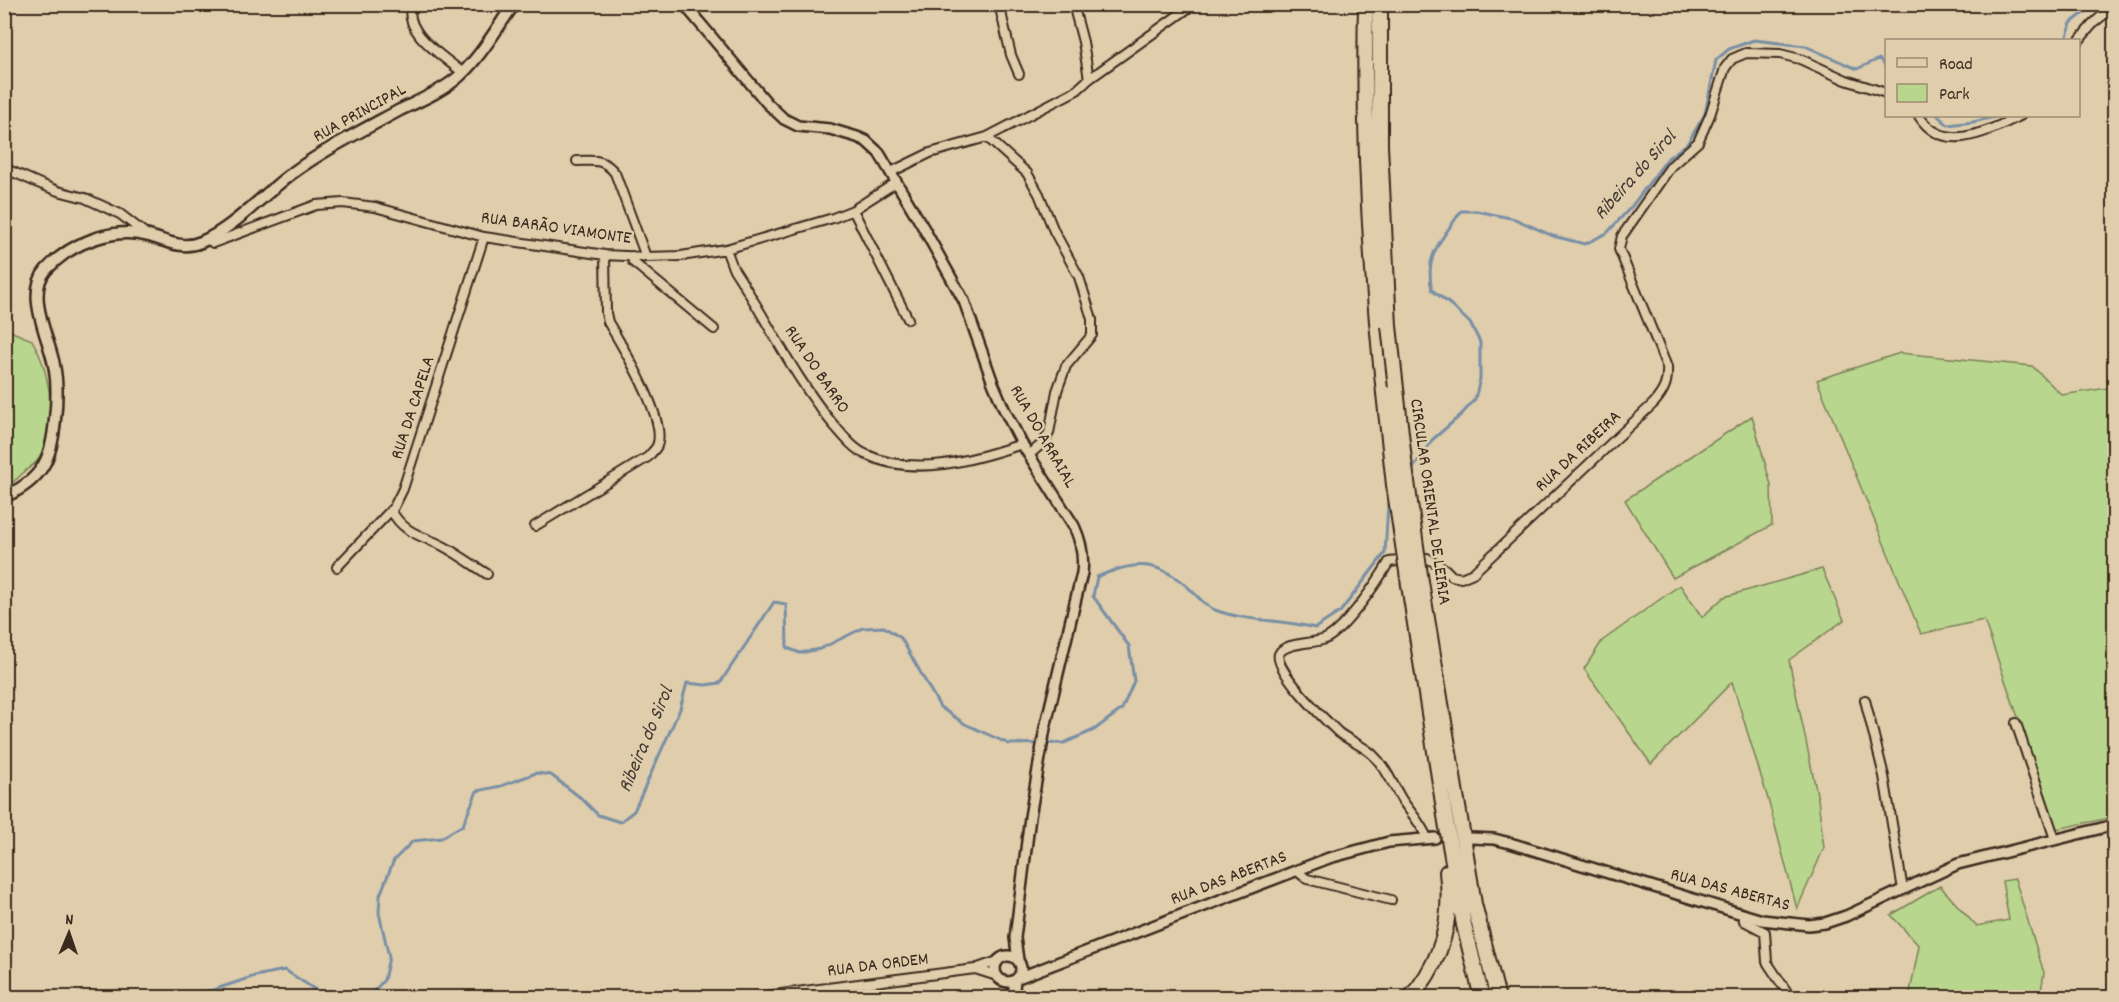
<svg xmlns="http://www.w3.org/2000/svg" width="2119" height="1002" font-family="Dekko,sans-serif">
<rect width="100%" height="100%" fill="#dfcdab"/>
<filter id="ink" filterUnits="userSpaceOnUse"><feTurbulence type="fractalNoise" baseFrequency=".0167" numOctaves="2"/><feDisplacementMap in="SourceGraphic" scale="12" xChannelSelector="R" yChannelSelector="G"/><feConvolveMatrix kernelMatrix="1 2 1 2 8 2 1 2 1" color-interpolation-filters="sRGB"/></filter>
<g filter="url(#ink)">
<path fill="#b8d68e" stroke="#7a8056" stroke-width="1.5" d="M 5,329 L 32,340 C 51,373 59,427 37,461 C 34,465 27,469 23,473 C 17,479 12,484 5,487 Z
M 1900,353 L 2032,366 L 2062,395 L 2114,387 L 2114,817 L 2057,829 L 1984,620 L 1921,634 L 1817,380 Z
M 1752,416 L 1771,485 L 1772,525 L 1673,578 L 1625,500 Z
M 1822,569 L 1844,620 L 1789,660 L 1818,799 L 1824,848 L 1797,909 L 1768,799 L 1732,682 L 1651,764 L 1584,669 L 1602,641 L 1680,585 L 1702,617 L 1724,597 Z
M 2015,879 L 2044,973 L 2040,997 L 1909,997 L 1919,946 L 1891,915 L 1940,886 L 1976,926 L 2009,920 L 2002,881 Z"/>
<g fill="none" stroke-linecap="round" stroke-linejoin="round">
<path stroke="#798fa5" stroke-width="3" d="M 2066,40 L 2071,23 L 2095,4
M 1938,116 L 1948,125 L 1973,122 L 1999,116
M 1410,473 L 1432,440 L 1462,414 L 1475,399 L 1480,379 L 1480,342 L 1470,323 L 1451,305 L 1432,290 C 1424,254 1442,240 1461,211 L 1477,211 L 1515,219 L 1553,236 L 1585,244 L 1607,233 L 1632,206 L 1668,158 L 1687,144 L 1705,114 L 1716,60 L 1729,49 L 1754,40 L 1805,46 L 1857,69 L 1879,59 L 1886,66
M 164,998 L 213,990 L 255,976 L 285,970 L 328,998
M 368,998 L 384,980 L 389,957 L 379,913 L 380,895 L 394,860 L 413,841 L 441,838 L 463,825 L 477,791 L 501,786 L 536,773 L 551,775 L 581,798 L 598,815 L 620,822 L 634,811 L 680,709 L 687,683 L 705,685 L 720,683 L 774,602 L 786,604 L 787,648 L 800,653 L 820,649 L 863,628 L 884,627 L 901,638 L 940,707 L 965,724 L 1009,744 L 1064,743 L 1094,730 L 1122,709 L 1134,681 L 1129,646 L 1093,596 L 1097,577 C 1136,560 1158,560 1190,589 C 1197,596 1206,607 1215,610 C 1247,622 1282,619 1315,628 L 1340,612 L 1385,553 L 1388,505 L 1391,501"/>
<g stroke="#3b2a1e" stroke-width="12">
<path id="minor" d="M 412,4 C 401,32 445,57 463,73
M 999,4 L 1011,55 L 1019,74
M 1073,4 L 1083,42 L 1089,79
M 804,5 L 833,4
M 2078,42 C 2089,28 2098,16 2114,9
M 1919,116 C 1944,155 1988,131 2020,116
M 987,137 L 1027,173 L 1039,194 L 1054,231 L 1079,277 L 1092,319 L 1092,335 L 1066,366 L 1057,391 L 1049,433 L 1044,442 L 1029,455
M 577,161 C 594,161 603,158 615,173 L 646,257
M 4,168 L 38,183 L 58,191 L 85,198 L 120,214 L 146,234
M 891,172 L 930,153 L 987,137 L 1077,90 L 1089,79 L 1194,4
M 853,210 L 908,319
M 207,239 L 213,243 L 316,205 L 343,203 L 375,207 L 484,237 L 605,255 L 646,257 L 681,256 L 726,249 L 833,218 L 853,210 L 897,182
M 726,249 L 733,268 C 767,319 793,376 832,423 C 842,434 852,448 865,454 C 914,478 974,460 1022,444
M 632,256 L 633,262 L 714,329
M 391,510 C 404,534 421,535 443,546 C 458,554 473,565 487,574
M 535,526 L 648,457 C 651,453 655,450 657,446 C 668,420 622,346 608,322 L 606,313 L 605,255
M 337,567 L 394,507 L 403,489 L 484,237
M 1865,700 L 1884,776 L 1903,890
M 2016,723 L 2055,839
M 1427,838 C 1421,823 1411,813 1402,800 C 1393,785 1386,767 1372,754 C 1362,745 1348,740 1338,732 C 1326,721 1273,669 1279,654 C 1284,642 1314,644 1325,639 C 1345,630 1378,581 1389,562 L 1427,558 L 1445,569 L 1452,576 L 1461,578 L 1473,573 L 1654,403 C 1664,391 1668,383 1667,367 L 1619,249 L 1622,236 L 1671,166 L 1698,142 L 1710,115 L 1725,68 L 1732,59 L 1746,53 L 1780,54 L 1800,59 L 1846,80 L 1886,93
M 1297,871 L 1307,879 L 1391,900
M 1743,914 L 1744,921 L 1765,932 L 1767,962 L 1791,998
M 975,969 L 997,976
M 750,998 L 975,969 L 998,961"/>
</g>
<g stroke="#3b2a1e" stroke-width="14">
<path id="tertiary" d="M 684,4 L 767,103 L 784,119 L 798,126 L 830,129 L 857,137 L 866,141 L 879,153 L 923,227 L 964,301 L 993,383 L 1004,409 L 1022,444 L 1074,526 C 1081,541 1084,557 1082,573 L 1045,728 L 1030,817 L 1015,938 L 1018,960
M 1471,838 L 1494,839 L 1510,843 L 1762,920 L 1809,925 L 1825,923 L 1846,916 L 1958,864 L 2114,825
M995 969a13 13 0 1 1 26 0a13 13 0 1 1-26 0Z
M 1018,978 L 1329,858 L 1389,842 L 1435,838
M 1013,998 L 1015,980"/>
</g>
<g stroke="#3b2a1e" stroke-width="15">
<path id="secondary" d="M 4,497 C 42,480 52,459 55,419 C 57,401 58,384 54,365 C 49,338 25,294 46,270 C 70,243 114,226 149,236 C 167,241 182,250 201,242 C 231,230 264,194 291,174 C 325,149 363,130 400,110 C 419,101 440,92 456,79 C 479,60 496,29 514,4"/>
</g>
<g stroke="#3b2a1e" stroke-width="18">
<path id="motorway" d="M 1366,4 C 1363,134 1370,264 1384,393
M 1380,4 L 1380,146 L 1389,326
M 1421,582 L 1474,904 L 1498,998
M 1409,585 L 1446,822 L 1464,925 L 1482,998
M 1410,998 C 1442,962 1453,919 1447,872"/>
</g>
<use href="#minor" stroke="#dfcdab" stroke-width="8"/>
<use href="#tertiary" stroke="#dfcdab" stroke-width="9"/>
<use href="#secondary" stroke="#dfcdab" stroke-width="10"/>
<use href="#motorway" stroke="#dfcdab" stroke-width="14"/>
<g stroke="#3b2a1e" stroke-width="18" stroke-linecap="butt">
<path id="motorway-bridge" d="M 1389,326 L 1404,460 L 1421,582
M 1384,393 L 1394,485 L 1409,585"/>
</g>
<use href="#motorway-bridge" stroke="#dfcdab" stroke-width="14"/>
</g>
</g>
<g text-anchor="middle" dominant-baseline="central" stroke-width="5" stroke-linejoin="round" paint-order="stroke">
<g font-size="18" fill="#3b2a1e" stroke="#dfcdab">
<text transform="translate(360 114) rotate(-29)">RUA PRINCIPAL</text>
<text transform="translate(556 229) rotate(8)">RUA BARÃO VIAMONTE</text>
<text transform="translate(816 370) rotate(56)">RUA DO BARRO</text>
<text transform="translate(414 408) rotate(-72)">RUA DA CAPELA</text>
<text transform="translate(1042 437) rotate(60)">RUA DO ARRAIAL</text>
<text transform="translate(1579 452) rotate(-43)">RUA DA RIBEIRA</text>
<text transform="translate(1429 502) rotate(82)">CIRCULAR ORIENTAL DE LEIRIA</text>
<text transform="translate(1229 879) rotate(-21)">RUA DAS ABERTAS</text>
<text transform="translate(1730 891) rotate(15)">RUA DAS ABERTAS</text>
<text transform="translate(878 966) rotate(-7)">RUA DA ORDEM</text>
</g>
<g font-size="20" font-style="italic" fill="#453b34" stroke="#dfcdab">
<text transform="translate(1636 176) rotate(-48)">Ribeira do Sirol</text>
<text transform="translate(647 740) rotate(-67)">Ribeira do Sirol</text>
</g>
</g>
<rect width="2119" height="1002" fill="none" stroke="#dfcdab" stroke-width="24"/>
<rect x="12" y="12" width="2095" height="978" fill="none" stroke="#3b2a1e" stroke-width="2" filter="url(#ink)"/>
<rect x="1885" y="39" width="195" height="78" fill="#dfcdab" stroke="#9d8c73" stroke-width="1.5"/>
<rect x="1897" y="58" width="30" height="9" fill="#dfcdab" stroke="#9d8c73" stroke-width="1.5"/>
<text x="1939" y="69" font-size="18" fill="#3b2a1e">Road</text>
<rect x="1897" y="84" width="30" height="18" fill="#b8d68e" stroke="#9d8c73" stroke-width="1.5"/>
<text x="1939" y="99" font-size="18" fill="#3b2a1e">Park</text>
<g transform="translate(69 933) rotate(2)" stroke="#dfcdab" stroke-width="4.5" paint-order="stroke">
<path d="M0-4.5L10 22L0 15L-10 22Z" fill="#3b2a1e"/>
<text y="-9" font-size="16" font-weight="bold" text-anchor="middle" fill="#3b2a1e">N</text>
</g>
</svg>
